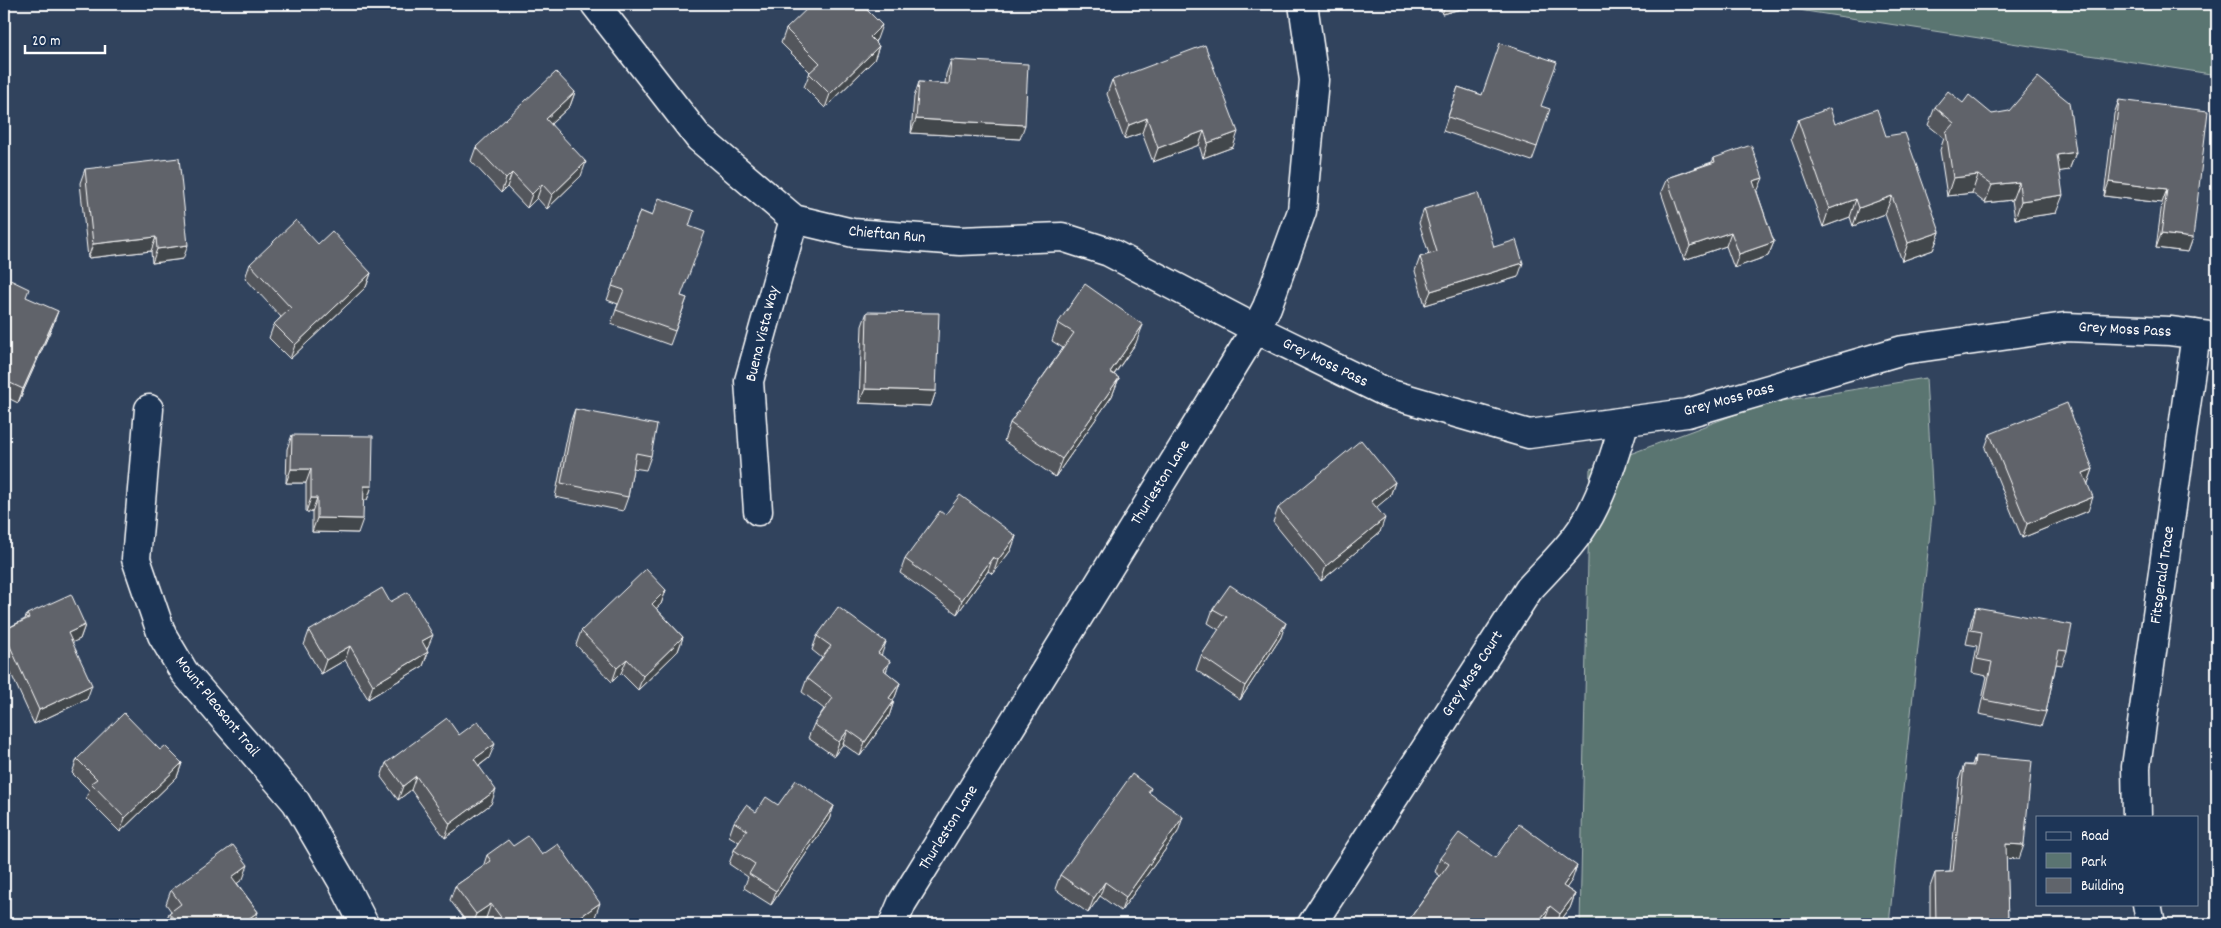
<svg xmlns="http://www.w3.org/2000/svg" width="2221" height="928" font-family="Dekko,sans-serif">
<rect width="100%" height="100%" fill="#31435d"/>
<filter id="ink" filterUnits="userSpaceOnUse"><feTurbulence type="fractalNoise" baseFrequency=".02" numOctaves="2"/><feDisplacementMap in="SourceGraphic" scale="10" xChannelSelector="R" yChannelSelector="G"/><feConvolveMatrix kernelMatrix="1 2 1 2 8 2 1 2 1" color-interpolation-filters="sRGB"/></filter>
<g filter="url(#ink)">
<path fill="#5a7471" stroke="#acbab8" d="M 1565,4 L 2217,4 L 2217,75 L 1799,10 L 1565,6 Z
M 1926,378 L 1933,504 L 1889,924 L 1580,924 L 1590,469 L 1763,404 Z"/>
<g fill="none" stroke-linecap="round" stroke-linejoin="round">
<g stroke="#fff" stroke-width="31">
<path id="street" d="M 595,4 L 699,138 L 794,219 L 853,233 L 960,241 L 1062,237 L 1109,252 L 1256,329 L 1387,393 L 1529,434 L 1687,413 L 1903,350 L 2065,327 L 2170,331 L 2217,337
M 149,409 L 136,559 L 162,635 L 184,672 L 296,802 L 342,881 L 364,924
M 758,511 L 749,381 L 794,219
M 2137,817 L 2136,767 L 2196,334
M 2147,904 L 2151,924
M 893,924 L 902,903 L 1256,329 L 1267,307 L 1302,211 L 1314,80 L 1303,4
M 1312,924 L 1529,589 C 1550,566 1575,543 1590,515 C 1606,485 1615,453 1625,421"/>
</g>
<use href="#street" stroke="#1d3557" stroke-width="28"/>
</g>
<path fill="#53565c" stroke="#fff" d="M 1439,4 L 1479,4 L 1442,14 Z
M 786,29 L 877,39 L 875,42 L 879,46 L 874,60 L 825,108 L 804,87 L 810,72 L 781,43 Z
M 951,60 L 1020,139 L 911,133 L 914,97 L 919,82 L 945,84 L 946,74 Z
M 1112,80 L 1233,147 L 1203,158 L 1199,145 L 1153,162 L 1142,133 L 1124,139 L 1107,94 Z
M 1458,87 L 1482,95 L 1541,106 L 1537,147 L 1532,161 L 1443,131 Z
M 575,92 L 570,106 L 551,124 L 581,176 L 547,209 L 537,198 L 527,208 L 507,187 L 501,193 L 471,161 L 476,147 Z
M 2119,100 L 2193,238 L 2188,252 L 2156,248 L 2162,203 L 2104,196 L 2114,114 Z
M 1963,103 L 1992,114 L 2076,152 L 2069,170 L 2059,171 L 2056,213 L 2015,219 L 2012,200 L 1985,203 L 1972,193 L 1947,196 L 1940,150 L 1944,138 L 1928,125 L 1935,107 Z
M 1798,120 L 1835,124 L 1886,136 L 1940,232 L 1933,250 L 1902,261 L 1885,214 L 1853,226 L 1850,217 L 1823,227 L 1791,138 Z
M 1714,158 L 1757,192 L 1774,242 L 1768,256 L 1734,268 L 1726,246 L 1684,260 L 1661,192 L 1667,178 L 1712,162 Z
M 85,169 L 183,259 L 152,263 L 151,251 L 88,258 L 80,183 Z
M 1424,209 L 1494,247 L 1518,277 L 1425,305 L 1415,271 L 1420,257 L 1429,254 L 1419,223 Z
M 640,211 L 652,216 L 689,226 L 681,296 L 687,298 L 670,345 L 611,324 L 618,304 L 607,300 Z
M 318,244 L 371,273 L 366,287 L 290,359 L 269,338 L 274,324 L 281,317 L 245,278 L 250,264 Z
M 4,277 L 26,297 L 53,325 L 18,403 L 4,396 Z
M 867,312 L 936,391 L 931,406 L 859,403 L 862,326 Z
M 1058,323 L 1136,343 L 1114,375 L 1119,378 L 1112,396 L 1055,477 L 1004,441 L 1010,423 L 1063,348 L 1052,341 Z
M 575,409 L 651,456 L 646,470 L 633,468 L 628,497 L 623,511 L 555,497 L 570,423 Z
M 1990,434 L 2093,469 L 2088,483 L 2088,511 L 2022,538 L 1985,448 Z
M 292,435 L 372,486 L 367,500 L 363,500 L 358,533 L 312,532 L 312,512 L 306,512 L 306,483 L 286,483 L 287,449 Z
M 1395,482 L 1390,496 L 1376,507 L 1380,532 L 1321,581 L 1273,522 L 1278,508 Z
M 945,515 L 1016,536 L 1011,550 L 993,574 L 988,571 L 957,614 L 900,573 L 905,559 Z
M 666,590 L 661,604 L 656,608 L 683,637 L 678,651 L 638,690 L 621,673 L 612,682 L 576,645 L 581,631 Z
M 390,602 L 427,649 L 428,652 L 423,666 L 368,699 L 345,660 L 321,674 L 304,645 L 309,631 Z
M 1976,607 L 2067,651 L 2062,665 L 2056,664 L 2046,712 L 2041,726 L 1979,714 L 1987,676 L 1972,673 L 1977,646 L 1966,644 L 1971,621 Z
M 1213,609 L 1281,637 L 1240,700 L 1196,670 L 1201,656 L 1219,630 L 1208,623 Z
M 27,614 L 85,625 L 80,639 L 72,642 L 87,699 L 34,724 L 4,658 L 4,630 L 25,619 Z
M 817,636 L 881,655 L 886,672 L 900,683 L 895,697 L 892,700 L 894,701 L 889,716 L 860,756 L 843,744 L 834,756 L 808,738 L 814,724 L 824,709 L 802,692 L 807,678 L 822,658 L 812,650 Z
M 459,735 L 489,758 L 479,766 L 491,804 L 445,838 L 411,790 L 398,800 L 381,777 L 386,763 Z
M 160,750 L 182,763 L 177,777 L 120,832 L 86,798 L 89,790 L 72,773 L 77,759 Z
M 1975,756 L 2019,859 L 2006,858 L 2008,924 L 1930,924 L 1930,887 L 1935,873 L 1950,872 L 1959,779 L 1964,765 L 1972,765 Z
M 1151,788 L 1149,793 L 1178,832 L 1121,911 L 1100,896 L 1088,913 L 1055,889 L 1060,875 Z
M 778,805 L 834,806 L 829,820 L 771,905 L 744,888 L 748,877 L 729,864 L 734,850 L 739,842 L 729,836 L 734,822 L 756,812 Z
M 513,846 L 542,855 L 595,917 L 585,924 L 491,924 L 486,918 L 477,924 L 468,924 L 450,900 L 455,886 L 483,867 L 487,855 Z
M 1440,858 L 1495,858 L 1572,880 L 1566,888 L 1575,894 L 1570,908 L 1558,924 L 1550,924 L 1545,920 L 1542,924 L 1406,924 L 1440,876 L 1435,872 Z
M 243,879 L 237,883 L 258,912 L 253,924 L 165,924 L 169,913 L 171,911 L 166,904 L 171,890 Z"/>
<path fill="#43464b" stroke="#fff" d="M 1446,4 L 1479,4 L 1442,14 Z
M 882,25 L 877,39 L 865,51 L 870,37 Z
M 879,46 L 874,60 L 825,108 L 830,94 Z
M 575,92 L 570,106 L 541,133 L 546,119 Z
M 1147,118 L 1142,133 L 1124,139 L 1129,125 Z
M 916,119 L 1025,125 L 1020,139 L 911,133 Z
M 1204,131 L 1199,145 L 1153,162 L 1158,148 Z
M 1238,132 L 1233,147 L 1203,158 L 1208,143 Z
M 2076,152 L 2069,170 L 2050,173 L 2057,155 Z
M 586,162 L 581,176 L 547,209 L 552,195 Z
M 512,173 L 507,187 L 501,193 L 506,179 Z
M 1978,175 L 1972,193 L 1947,196 L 1953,178 Z
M 1763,178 L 1757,192 L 1748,195 L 1753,181 Z
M 2019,182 L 2012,200 L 1985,203 L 1992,185 Z
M 2109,182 L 2167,189 L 2162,203 L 2104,196 Z
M 542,184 L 537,198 L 527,208 L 532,194 Z
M 2063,195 L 2056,213 L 2015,219 L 2021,201 Z
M 1892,196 L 1885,214 L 1853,226 L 1859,208 Z
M 1856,199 L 1850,217 L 1823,227 L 1829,209 Z
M 1731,232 L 1726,246 L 1684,260 L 1690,246 Z
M 1940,232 L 1933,250 L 1902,261 L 1908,243 Z
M 2161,234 L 2193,238 L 2188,252 L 2156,248 Z
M 156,237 L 151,251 L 88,258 L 93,244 Z
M 1774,242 L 1768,256 L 1734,268 L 1739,254 Z
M 188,245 L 183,259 L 152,263 L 157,249 Z
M 1523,263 L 1518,277 L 1425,305 L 1431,291 Z
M 371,273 L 366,287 L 290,359 L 295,345 Z
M 58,311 L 53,325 L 18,403 L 23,389 Z
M 1143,325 L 1136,343 L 1103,390 L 1110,372 Z
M 1119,378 L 1112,396 L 1055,477 L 1062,459 Z
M 865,389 L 936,391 L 931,406 L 859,403 Z
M 291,469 L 311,469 L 306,483 L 286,483 Z
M 2093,469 L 2088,483 L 2078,487 L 2083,473 Z
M 1395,482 L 1390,496 L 1366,516 L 1371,501 Z
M 364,486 L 372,486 L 367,500 L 358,500 Z
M 2093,497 L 2088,511 L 2022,538 L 2027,524 Z
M 311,498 L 317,498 L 312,512 L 306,512 Z
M 317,518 L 363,519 L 358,533 L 312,532 Z
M 1385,518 L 1380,532 L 1321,581 L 1326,566 Z
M 1016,536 L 1011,550 L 993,574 L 998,560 Z
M 993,557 L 988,571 L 957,614 L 962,600 Z
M 666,590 L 661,604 L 646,618 L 652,604 Z
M 1286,623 L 1281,637 L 1240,700 L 1245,686 Z
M 85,625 L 80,639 L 63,647 L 68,633 Z
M 433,635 L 427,649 L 417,655 L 422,641 Z
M 683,637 L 678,651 L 638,690 L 643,676 Z
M 886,642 L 881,656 L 878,653 Z
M 350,646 L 345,660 L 321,674 L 326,660 Z
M 428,652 L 423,666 L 368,699 L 373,685 Z
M 627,659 L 621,673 L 612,682 L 617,668 Z
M 890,661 L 885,675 L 884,670 Z
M 900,683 L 895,697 L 884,712 L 889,698 Z
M 92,685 L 87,699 L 34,724 L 39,710 Z
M 894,701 L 889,716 L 860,756 L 865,742 Z
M 848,730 L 843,744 L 834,756 L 839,742 Z
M 495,744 L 489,758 L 469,773 L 474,759 Z
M 182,763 L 177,777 L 120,832 L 125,818 Z
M 416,776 L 411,790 L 398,800 L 403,786 Z
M 496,790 L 491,804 L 445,838 L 450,824 Z
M 834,806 L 829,820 L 771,905 L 776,891 Z
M 1183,817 L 1178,832 L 1121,911 L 1126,897 Z
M 2006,844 L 2024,845 L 2019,859 L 2001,858 Z
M 248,865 L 243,879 L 227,891 L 232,877 Z
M 1577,866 L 1572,880 L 1558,900 L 1563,886 Z
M 1105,882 L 1100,896 L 1088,913 L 1094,898 Z
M 1575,894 L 1570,908 L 1558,924 L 1557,924 L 1560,914 Z
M 600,903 L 595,917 L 585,924 L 570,924 Z
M 491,904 L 486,918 L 477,924 L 472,924 L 476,914 Z
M 1550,906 L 1545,920 L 1542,924 L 1537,924 Z
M 258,912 L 253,924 L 241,924 Z"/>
<path fill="#60646b" stroke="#fff" d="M 812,4 L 861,4 L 882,25 L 870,37 L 879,46 L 830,94 L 809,73 L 820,63 L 786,29 Z
M 1500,43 L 1557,62 L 1541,106 L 1550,109 L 1537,147 L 1448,117 L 1458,87 L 1482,95 Z
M 1205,45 L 1238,132 L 1208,143 L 1204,131 L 1158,148 L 1147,118 L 1129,125 L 1112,80 Z
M 951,60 L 1028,64 L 1025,125 L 916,119 L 919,82 L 949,84 Z
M 556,72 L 575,92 L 546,119 L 586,162 L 552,195 L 542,184 L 532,194 L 512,173 L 506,179 L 476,147 Z
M 2038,77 L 2069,102 L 2076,152 L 2057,155 L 2063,195 L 2021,201 L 2019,182 L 1992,185 L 1978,175 L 1953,178 L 1946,132 L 1954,123 L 1935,107 L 1948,91 L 1963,103 L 1969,95 L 1992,114 L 2009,111 Z
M 2119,100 L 2208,111 L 2193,238 L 2161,234 L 2167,189 L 2109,182 Z
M 1830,108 L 1835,124 L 1877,109 L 1886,136 L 1905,133 L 1940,232 L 1908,243 L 1892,196 L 1859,208 L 1856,199 L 1829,209 L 1798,120 Z
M 1751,145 L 1763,178 L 1753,181 L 1774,242 L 1739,254 L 1731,232 L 1690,246 L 1667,178 L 1715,162 L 1714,158 Z
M 179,158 L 188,245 L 157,249 L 156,237 L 93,244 L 85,169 Z
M 1478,193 L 1494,247 L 1516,240 L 1523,263 L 1431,291 L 1420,257 L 1437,252 L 1424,209 Z
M 659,198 L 694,211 L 689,226 L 705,232 L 681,296 L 687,298 L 675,331 L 616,310 L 624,290 L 612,286 L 640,211 L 652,216 Z
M 296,220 L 318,244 L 332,231 L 371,273 L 295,345 L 274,324 L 291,308 L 250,264 Z
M 4,277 L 29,289 L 26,297 L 58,311 L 23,389 L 4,380 Z
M 1085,284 L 1143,325 L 1110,372 L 1119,378 L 1062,459 L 1010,423 L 1074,333 L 1058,323 Z
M 867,312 L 939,313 L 936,391 L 865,389 Z
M 2067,403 L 2093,469 L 2083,473 L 2093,497 L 2027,524 L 1990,434 Z
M 575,409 L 657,425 L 651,456 L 636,453 L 628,497 L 561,483 Z
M 292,435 L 373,436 L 372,486 L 364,486 L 363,519 L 317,518 L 317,498 L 311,498 L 311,469 L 291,469 Z
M 1361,440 L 1395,482 L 1371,501 L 1385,518 L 1326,566 L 1278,508 Z
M 960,495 L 1016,536 L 998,560 L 993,557 L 962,600 L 905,559 L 940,511 L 945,515 Z
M 646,569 L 666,590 L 652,604 L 683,637 L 643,676 L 627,659 L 617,668 L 581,631 Z
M 1230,585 L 1286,623 L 1245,686 L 1201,656 L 1227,617 L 1213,609 Z
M 382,588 L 390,602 L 408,592 L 433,635 L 422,641 L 428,652 L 373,685 L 350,646 L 326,660 L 309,631 Z
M 71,594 L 85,625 L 68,633 L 92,685 L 39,710 L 4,633 L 4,630 L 29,618 L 27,614 Z
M 838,607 L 886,642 L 878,653 L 890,661 L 884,670 L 900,683 L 889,698 L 894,701 L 865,742 L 848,730 L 839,742 L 814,724 L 833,698 L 807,678 L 831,646 L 817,636 Z
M 1976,607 L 2072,625 L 2067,651 L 2059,650 L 2046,712 L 1984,700 L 1992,662 L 1977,659 L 1982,632 L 1971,630 Z
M 124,713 L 160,750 L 165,746 L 182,763 L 125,818 L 91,783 L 97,779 L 77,759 Z
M 447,718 L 459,735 L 478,721 L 495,744 L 474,759 L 496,790 L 450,824 L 416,776 L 403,786 L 386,763 Z
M 1975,756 L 2032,761 L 2024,845 L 2006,844 L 2008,924 L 1936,924 L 1935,873 L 1953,872 L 1964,765 L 1974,766 Z
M 1132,774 L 1151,788 L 1148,792 L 1183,817 L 1126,897 L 1105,882 L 1094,898 L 1060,875 Z
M 796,780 L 834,806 L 776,891 L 749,874 L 755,864 L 734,850 L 747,830 L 734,822 L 746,805 L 756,812 L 766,797 L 778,805 Z
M 1519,824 L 1577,866 L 1563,886 L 1575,894 L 1560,914 L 1550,906 L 1537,924 L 1406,924 L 1449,864 L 1440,858 L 1459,833 L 1495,858 Z
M 528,836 L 542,855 L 558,844 L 600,903 L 570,924 L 506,924 L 491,904 L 476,914 L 455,886 L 491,861 L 487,855 L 508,840 L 513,846 Z
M 233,845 L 248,865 L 232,877 L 258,912 L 241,924 L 178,924 L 169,913 L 181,904 L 171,890 Z
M 686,921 L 688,924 L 681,924 Z"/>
</g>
<g text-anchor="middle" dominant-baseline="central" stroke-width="5" stroke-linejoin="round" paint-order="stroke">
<g font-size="16" fill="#fff" stroke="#1d3557">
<text transform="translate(887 235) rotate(5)">Chieftan Run</text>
<text transform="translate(2125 330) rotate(3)">Grey Moss Pass</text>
<text transform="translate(763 334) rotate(-76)">Buena Vista Way</text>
<text transform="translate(1325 363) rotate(26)">Grey Moss Pass</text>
<text transform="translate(1729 400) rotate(-15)">Grey Moss Pass</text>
<text transform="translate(1161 483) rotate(-58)">Thurleston Lane</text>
<text transform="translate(2163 575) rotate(-82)">Fitsgerald Trace</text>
<text transform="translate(1473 674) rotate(-57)">Grey Moss Court</text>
<text transform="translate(217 707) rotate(51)">Mount Pleasant Trail</text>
<text transform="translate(949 828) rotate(-58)">Thurleston Lane</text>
</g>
</g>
<rect width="2221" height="928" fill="none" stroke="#1d3557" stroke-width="20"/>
<rect x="10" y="10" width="2201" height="908" fill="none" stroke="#fff" stroke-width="2" filter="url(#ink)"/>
<rect x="2036" y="816" width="162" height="90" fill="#1d3557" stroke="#77869a"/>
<rect x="2046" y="832" width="25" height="8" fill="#1d3557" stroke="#77869a"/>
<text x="2081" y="840" font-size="15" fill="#ffffff">Road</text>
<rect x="2046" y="853" width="25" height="15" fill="#5a7471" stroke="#77869a"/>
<text x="2081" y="866" font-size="15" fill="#ffffff">Park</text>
<rect x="2046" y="878" width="25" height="15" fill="#60646b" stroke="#77869a"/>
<text x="2081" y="890" font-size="15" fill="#ffffff">Building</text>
<path d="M25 45v8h80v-8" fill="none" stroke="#ffffff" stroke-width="2.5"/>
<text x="32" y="45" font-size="15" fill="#ffffff" stroke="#1d3557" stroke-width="4" paint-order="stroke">20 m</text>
</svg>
